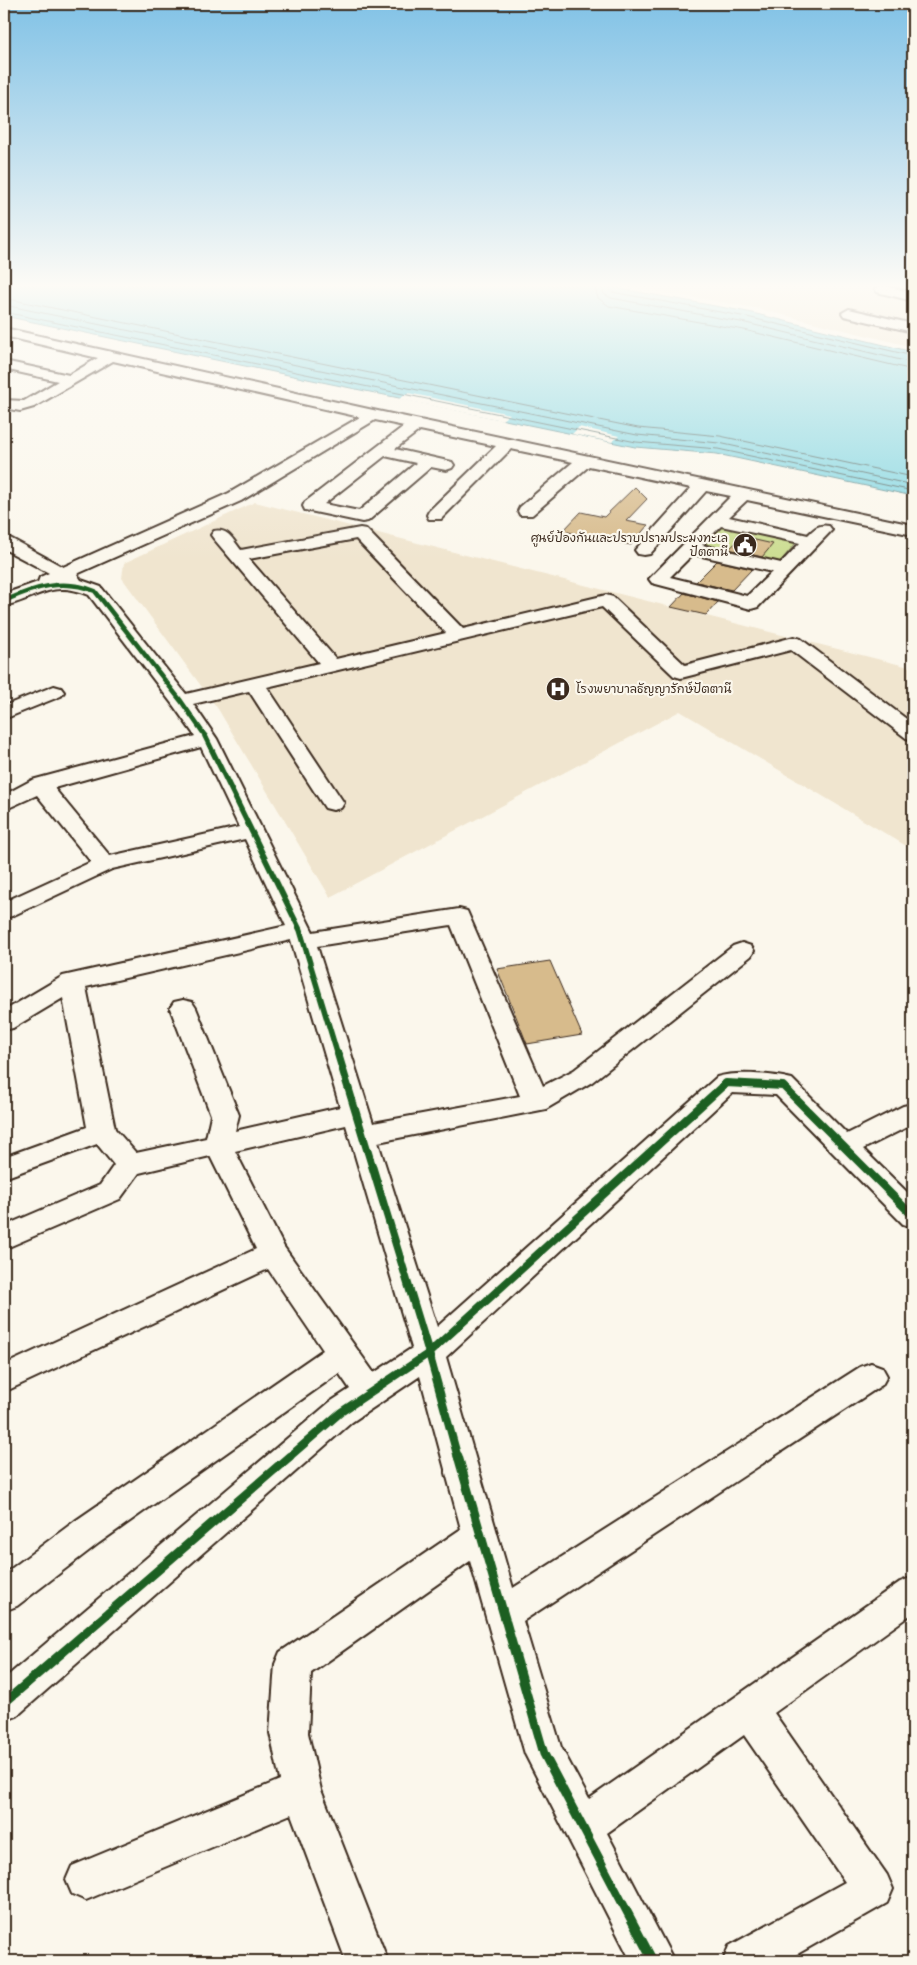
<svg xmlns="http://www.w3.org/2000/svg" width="917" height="1965" font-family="'Architects Daughter','Playpen Sans Thai',sans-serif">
<rect width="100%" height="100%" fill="#fbf7ec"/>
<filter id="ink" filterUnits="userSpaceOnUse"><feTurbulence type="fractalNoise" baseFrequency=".02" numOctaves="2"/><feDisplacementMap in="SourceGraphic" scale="10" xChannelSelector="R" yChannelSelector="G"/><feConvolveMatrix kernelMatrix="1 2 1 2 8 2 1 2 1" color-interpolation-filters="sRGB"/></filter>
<g filter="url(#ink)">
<path fill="#f0e5cf" d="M 621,285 L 913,285 L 913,347 L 755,308 Z
M 255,502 L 913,668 L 913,850 L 680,711 L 330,897 L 218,709 L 122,578 L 124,563 Z"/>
<path fill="#ccdd92" stroke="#848458" d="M 722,526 L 796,543 L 777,565 L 701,547 Z"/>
<path fill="#87d7e2" stroke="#699294" d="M 4,285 L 600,285 L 748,312 L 913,352 L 913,496 L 717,454 L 635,447 L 4,316 Z"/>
<path fill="#fbf7ec" d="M 408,393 L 510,414 L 502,420 L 399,399 Z
M 579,427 L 619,436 L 612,442 L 572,434 Z"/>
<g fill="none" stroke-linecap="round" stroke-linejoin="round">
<path stroke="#596f6c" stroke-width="1" d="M 594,285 L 598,298 L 609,306 L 744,330 L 913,370
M 601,285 L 604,294 L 611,298 L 746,323 L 913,363
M 608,285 L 612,292 L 747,317 L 913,356
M 4,298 L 638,428 L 720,436 L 913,477
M 4,305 L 637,435 L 719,443 L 913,485
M 4,312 L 636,442 L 718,449 L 913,491"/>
</g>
<path fill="#d7bb8c" stroke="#3b2a1e" d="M 635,487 L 647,499 L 626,521 L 648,525 L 631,545 L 563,531 L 581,512 L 604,517 Z
M 742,537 L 773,544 L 762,557 L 729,549 Z
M 717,561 L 752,569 L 732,590 L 696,582 Z
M 684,593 L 718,602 L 706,615 L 671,607 Z
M 550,961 L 582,1035 L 527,1044 L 497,969 Z"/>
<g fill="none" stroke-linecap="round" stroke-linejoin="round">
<g stroke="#3b2a1e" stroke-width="4">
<path id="minor" d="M 882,285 L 913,293 L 913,301 L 877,292 L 875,289 Z
M 849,309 L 913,324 L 913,332 L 844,316 L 842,313 Z
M 4,328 L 373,410 L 913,525 L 913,535 L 747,500 L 729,517 L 808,535 C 815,528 819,524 829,526 L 832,530 L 758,607 L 751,609 L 652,583 L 649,579 L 731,496 L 706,491 L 650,554 L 644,555 L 638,554 L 635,550 L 691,488 L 589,466 L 532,515 L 520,515 L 518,511 L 520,507 L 573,462 L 511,449 L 441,519 L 429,519 L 427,515 L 429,511 L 496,446 L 420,430 L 395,449 L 452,462 L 454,465 L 452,468 L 446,470 L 431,467 L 368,521 L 362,522 L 305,510 L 303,506 L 305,502 L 404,426 L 375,420 L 241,501 L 77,574 L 81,580 L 101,587 L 186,694 L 319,663 L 214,539 L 211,535 L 214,531 C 228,528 233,540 241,550 L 360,528 L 366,529 L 463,629 L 606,595 L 613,597 L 685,665 L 794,637 L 801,639 L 913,724 L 913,740 L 906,738 L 791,650 L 681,678 L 674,676 L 602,607 L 267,687 L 344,803 L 341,808 L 333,810 L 325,808 L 249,691 L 193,704 L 217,739 L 313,932 L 459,909 L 467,911 L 543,1086 L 574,1070 L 733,946 L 742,943 L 751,946 L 754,951 L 751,956 L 592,1082 L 546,1109 L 378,1142 L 437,1327 L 717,1077 C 735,1071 773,1074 792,1079 L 847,1134 L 903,1106 L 913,1104 L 913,1124 L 863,1149 L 913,1198 L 913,1227 L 903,1224 L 776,1095 L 732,1093 L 446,1357 L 513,1588 L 860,1367 L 871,1363 L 882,1367 L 887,1376 L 882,1385 L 523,1621 L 561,1747 L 589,1799 L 900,1582 L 913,1577 L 913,1613 L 774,1713 L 887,1875 L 893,1889 L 887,1903 L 785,1961 L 723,1961 L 729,1946 L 845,1882 L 744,1735 L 607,1833 L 674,1961 L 631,1961 L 525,1754 L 470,1561 L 311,1673 L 308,1733 L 321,1790 L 388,1961 L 346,1961 L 291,1814 L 86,1900 L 72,1894 L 66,1880 L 72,1866 L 280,1780 L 270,1733 L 275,1664 L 280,1652 L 461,1529 L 420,1376 L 352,1422 L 17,1716 L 4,1721 L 4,1679 L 330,1402 L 350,1389 L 339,1373 L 99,1543 L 17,1606 L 4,1611 L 4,1574 L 75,1521 L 323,1350 L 268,1269 L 4,1392 L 4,1365 L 256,1249 L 210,1156 L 139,1173 L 120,1199 L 4,1249 L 4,1226 L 100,1185 L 114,1165 L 97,1144 L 4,1178 L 4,1157 L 87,1127 L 63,998 L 13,1028 L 4,1030 L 4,1011 L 63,976 L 286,926 L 245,839 L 112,869 L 12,916 L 4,918 L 4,902 L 91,862 L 37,795 L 4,810 L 4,795 L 32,780 L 195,736 L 173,705 L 89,595 C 51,579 37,599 4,606 L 4,594 L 38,582 L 40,577 L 49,573 L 4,549 L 4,537 L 10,538 L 63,567 L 229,493 L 360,417 L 113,361 L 34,407 L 20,411 L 4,408 L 4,400 L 24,401 L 58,381 L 4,369 L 4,361 L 69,375 L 98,358 L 4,336 ZM 385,456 L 416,463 L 359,511 L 324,504 ZM 721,526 L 800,543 L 781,563 L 702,545 ZM 356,539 L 446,633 L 336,659 L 249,559 ZM 693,554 L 772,572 L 747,596 L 670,577 ZM 201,747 L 239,827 L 110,856 L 54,788 ZM 451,925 L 520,1096 L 373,1123 L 317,946 ZM 291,940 L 340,1107 L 235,1131 L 239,1115 L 196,1008 L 192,1002 L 183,1000 L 174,1002 L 170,1008 L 211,1115 L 206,1138 L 136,1153 L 115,1129 L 86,987 ZM 346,1125 L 412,1348 L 374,1373 L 284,1247 L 235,1151 Z
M 54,686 L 61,688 L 64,692 L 61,696 L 4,719 L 4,706 Z"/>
</g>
<use href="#minor" fill="#fbf7ec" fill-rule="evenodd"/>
<g stroke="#fbf7ec" stroke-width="7">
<path id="cycleway-far3" d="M 4,601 C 35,587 63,578 95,591 L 181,701 L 206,737"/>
</g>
<g stroke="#fbf7ec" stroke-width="9">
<path id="cycleway-far2" d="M 205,736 L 300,930 L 338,1056"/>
</g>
<g stroke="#fbf7ec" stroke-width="11">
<path id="cycleway-far1" d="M 338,1054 L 429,1353 L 458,1458
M 288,1458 L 341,1412 L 429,1353 L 726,1083 L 783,1086 L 913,1216"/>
</g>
<g stroke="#fbf7ec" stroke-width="12">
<path id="cycleway" d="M 458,1456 L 544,1754 L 653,1961
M 4,1703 L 290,1456"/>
</g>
<use href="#cycleway-far3" stroke="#1b5e20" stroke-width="4.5"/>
<use href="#cycleway-far2" stroke="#1b5e20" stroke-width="5.5"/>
<use href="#cycleway-far1" stroke="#1b5e20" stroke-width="8"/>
<use href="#cycleway" stroke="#1b5e20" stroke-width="9"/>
</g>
</g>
<linearGradient id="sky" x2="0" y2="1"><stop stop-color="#81c2e6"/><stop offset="0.51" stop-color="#fdfbf6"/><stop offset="1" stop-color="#fdfbf6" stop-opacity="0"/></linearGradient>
<rect width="917" height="560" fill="url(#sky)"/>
<defs>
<g id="civic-disc" transform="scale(1.25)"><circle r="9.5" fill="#3b2a1e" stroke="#fbf7ec"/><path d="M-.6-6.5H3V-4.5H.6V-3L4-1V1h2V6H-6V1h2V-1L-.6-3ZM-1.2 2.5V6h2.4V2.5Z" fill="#fff"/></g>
<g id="hospital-disc" transform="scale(1.25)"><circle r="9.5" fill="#3b2a1e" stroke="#fbf7ec"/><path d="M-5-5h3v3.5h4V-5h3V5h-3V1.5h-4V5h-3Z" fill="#fff"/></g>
</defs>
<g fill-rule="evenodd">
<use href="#civic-disc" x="745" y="545"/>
<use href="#hospital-disc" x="558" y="689"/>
</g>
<g text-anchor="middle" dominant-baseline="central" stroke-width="4.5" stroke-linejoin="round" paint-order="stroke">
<g font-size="12" fill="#3b2a1e" stroke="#fbf7ec" text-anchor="end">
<text x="728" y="538">ศูนย์ป้องกันและปราบปรามประมงทะเล<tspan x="728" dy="14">ปัตตานี</tspan></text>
<text x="576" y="689" text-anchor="start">โรงพยาบาลธัญญารักษ์ปัตตานี</text>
</g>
</g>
<rect width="917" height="1965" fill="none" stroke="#fbf7ec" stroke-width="20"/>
<rect x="10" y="10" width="897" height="1945" fill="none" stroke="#3b2a1e" stroke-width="2" filter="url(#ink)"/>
</svg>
